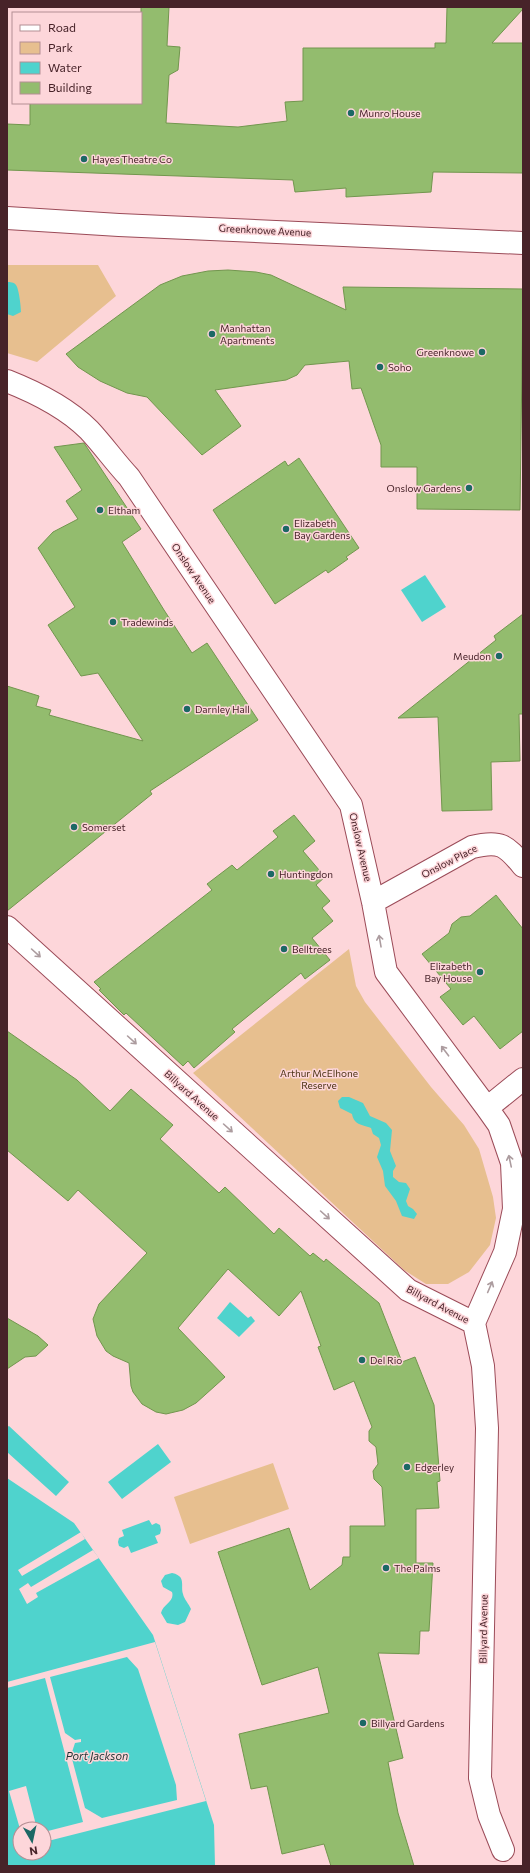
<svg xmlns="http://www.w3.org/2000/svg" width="530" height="1873" font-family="Commissioner,sans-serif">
<rect width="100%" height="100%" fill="#fdd6da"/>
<path fill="#e7bf8f" d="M 7,265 L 98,265 L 116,296 L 37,362 L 7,353 Z
M 349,949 L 356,986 L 365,1002 L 431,1087 L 464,1125 L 479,1149 L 493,1197 L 496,1218 L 490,1245 L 469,1272 L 448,1284 L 426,1284 L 404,1270 L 193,1073 Z
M 273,1463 L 289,1509 L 190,1544 L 174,1497 Z"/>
<path fill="#4fd3cd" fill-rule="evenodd" d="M 7,282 C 10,282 14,282 16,285 C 19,289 21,307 21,312 L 13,316 L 7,314 Z
M 425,575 L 446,607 L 422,622 L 401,590 Z
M 342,1097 L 349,1097 L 363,1103 L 370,1116 L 386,1123 L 392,1130 L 390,1151 L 396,1166 L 393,1171 L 393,1177 L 399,1182 L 406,1183 L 410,1189 L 406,1201 L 408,1206 L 413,1209 L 417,1214 L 414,1219 L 402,1216 L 396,1201 L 385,1186 L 383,1171 L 377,1157 L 381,1145 L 379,1138 L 373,1134 L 371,1128 C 361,1124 354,1125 352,1114 L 340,1108 L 338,1101 Z
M 230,1302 L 248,1318 L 251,1316 L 255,1321 L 239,1337 L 217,1318 Z
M 9,1426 L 69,1482 L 56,1496 L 7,1452 L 7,1427 Z
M 158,1444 L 171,1462 L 122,1499 L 108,1482 Z
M 7,1478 L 74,1523 L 153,1635 L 214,1825 L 215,1866 L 7,1866 ZM 20,1829 L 44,1829 L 44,1853 L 20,1853 Z
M 149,1520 L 152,1525 L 156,1523 L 160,1525 L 161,1530 L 160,1534 L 155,1536 L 158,1543 L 131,1553 L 128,1546 L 124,1548 L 119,1546 L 118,1542 L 119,1538 L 124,1536 L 122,1530 Z
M 172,1573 C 187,1576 180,1586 183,1594 C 184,1599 189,1604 191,1609 L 185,1622 L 178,1625 L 167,1623 L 161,1613 C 163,1604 175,1602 172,1592 L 163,1587 L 161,1581 L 165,1575 Z"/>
<path fill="#fdd6da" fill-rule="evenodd" d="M 81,1532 L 85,1539 L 22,1576 L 18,1570 Z
M 93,1550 L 99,1558 L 36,1593 L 38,1597 L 27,1604 L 19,1589 L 28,1583 L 31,1587 Z
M 155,1642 L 206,1801 L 44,1842 L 44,1832 L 83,1822 L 45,1678 L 7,1688 L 7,1682 ZM 127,1657 L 138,1669 L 176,1785 L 177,1800 L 102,1818 L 85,1808 L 71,1755 L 75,1743 L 81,1742 L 81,1739 L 75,1740 L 65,1733 L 50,1677 Z
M 26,1786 L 37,1829 L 20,1829 L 9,1791 Z"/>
<path fill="#93bc6e" stroke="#72964e" d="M 141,7 L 169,7 L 167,46 L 180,47 L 178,70 L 169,75 L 166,123 L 238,127 L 287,121 L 285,102 L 303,101 L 303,48 L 435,48 L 435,43 L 446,43 L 447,7 L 523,7 L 523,9 L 492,43 L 523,43 L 523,173 L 433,172 L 431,192 L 346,197 L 346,188 L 295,192 L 293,180 L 7,170 L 7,124 L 30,125 L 30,103 L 141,103 Z
M 228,270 L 256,272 L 271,275 L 346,310 L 343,287 L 523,289 L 520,510 L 417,509 L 417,467 L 381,467 L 381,445 L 361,388 L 352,389 L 349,361 L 305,365 L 297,375 L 286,380 L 215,390 L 241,426 L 202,455 L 147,397 L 127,393 L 100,381 L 78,367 L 66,354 L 160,285 L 182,276 L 208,271 Z
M 84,443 L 141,529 L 122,542 L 164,610 L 192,653 L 207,643 L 258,720 L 150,791 L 152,794 L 7,911 L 7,686 L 39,696 L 36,706 L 51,710 L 49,715 L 143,741 L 98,673 L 81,676 L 48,625 L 75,607 L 38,548 L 53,532 L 78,519 L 66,501 L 82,490 L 54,447 Z
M 299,458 L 359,548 L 346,557 L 348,559 L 328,573 L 326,570 L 275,604 L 213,510 L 285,461 L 288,466 Z
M 523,614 L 523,714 L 519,714 L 520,761 L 491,762 L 492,810 L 442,811 L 438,717 L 398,718 L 496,640 L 494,636 Z
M 294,815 L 315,841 L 303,851 L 325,877 L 316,885 L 330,901 L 322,908 L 333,921 L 312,938 L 330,960 L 305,979 L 301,973 L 232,1029 L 235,1032 L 194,1068 L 188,1061 L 183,1066 L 126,1013 L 124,1015 L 99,990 L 101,989 L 94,982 L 212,890 L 207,884 L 232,865 L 237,870 L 278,837 L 273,831 Z
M 496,895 L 523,929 L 523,1031 L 500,1049 L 474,1016 L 463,1025 L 440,997 L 451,989 L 422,954 L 449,933 L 452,924 L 461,917 L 470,916 Z
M 7,1031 L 77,1080 L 110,1111 L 131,1089 L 173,1125 L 160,1139 L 219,1193 L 225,1187 L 274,1234 L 279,1228 L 310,1256 L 313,1253 L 324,1262 L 326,1259 L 379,1303 L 402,1362 L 415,1357 L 434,1405 L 440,1481 L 437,1482 L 439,1508 L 416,1509 L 416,1563 L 433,1563 L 429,1631 L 420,1631 L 419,1654 L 378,1653 L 403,1758 L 388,1762 L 398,1813 L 414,1866 L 331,1866 L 324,1844 L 282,1854 L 267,1786 L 251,1789 L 239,1734 L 329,1713 L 318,1667 L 262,1685 L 218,1552 L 289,1528 L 310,1590 L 342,1565 L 343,1557 L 350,1557 L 350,1526 L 385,1526 L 382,1487 L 374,1479 L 373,1471 L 378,1464 L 376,1447 L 369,1441 L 369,1431 L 372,1427 L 354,1381 L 334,1390 L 318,1347 L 321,1346 L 301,1291 L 279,1316 L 228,1269 L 178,1328 L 225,1377 L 196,1403 L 183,1410 L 166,1414 L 156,1412 L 142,1404 L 133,1392 L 131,1386 L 129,1363 L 113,1356 L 106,1351 L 97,1336 L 93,1319 L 99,1304 L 147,1253 L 78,1190 L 68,1201 L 7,1150 Z
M 7,1318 L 38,1336 L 48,1345 L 36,1356 L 25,1357 L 7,1369 Z"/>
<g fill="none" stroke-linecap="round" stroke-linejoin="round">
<g stroke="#9b4b58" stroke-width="24">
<path id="street" d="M 7,218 L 119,225 L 523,243
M 7,381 C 35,392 67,408 89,430 C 103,445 115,462 129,477 L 351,805 L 373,902 L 386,972 L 487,1108 L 499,1125 L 512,1163 L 514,1209 L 505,1252 L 474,1323
M 373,902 L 472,847 C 500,840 506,845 523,866
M 7,927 L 408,1290 L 474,1323
M 487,1108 L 523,1079
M 474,1323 L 483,1366 L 487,1428 L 480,1778 L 489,1815 L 503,1850"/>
</g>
<use href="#street" stroke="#fff" stroke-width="22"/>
</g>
<defs><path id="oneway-shaft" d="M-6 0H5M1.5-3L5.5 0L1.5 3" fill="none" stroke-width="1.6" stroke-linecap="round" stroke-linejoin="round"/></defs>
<g stroke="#ac9c9f">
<use href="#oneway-shaft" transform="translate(380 941) rotate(-100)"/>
<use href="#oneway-shaft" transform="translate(36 953) rotate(42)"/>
<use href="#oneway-shaft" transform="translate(132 1040) rotate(42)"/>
<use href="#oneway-shaft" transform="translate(445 1051) rotate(-127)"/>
<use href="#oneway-shaft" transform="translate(228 1128) rotate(42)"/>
<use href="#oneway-shaft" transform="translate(510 1161) rotate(-102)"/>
<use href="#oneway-shaft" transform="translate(325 1215) rotate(42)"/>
<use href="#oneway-shaft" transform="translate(490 1287) rotate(-67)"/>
</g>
<g fill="#1c6865" stroke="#fdd6da" stroke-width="1.5">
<circle cx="351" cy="113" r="4"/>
<circle cx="84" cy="159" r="4"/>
<circle cx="212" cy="334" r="4"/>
<circle cx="482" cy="352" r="4"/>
<circle cx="380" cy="367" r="4"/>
<circle cx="469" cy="488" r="4"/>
<circle cx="100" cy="510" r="4"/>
<circle cx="286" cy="529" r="4"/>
<circle cx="113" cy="622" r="4"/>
<circle cx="499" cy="656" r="4"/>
<circle cx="187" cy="709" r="4"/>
<circle cx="74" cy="827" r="4"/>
<circle cx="271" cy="874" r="4"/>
<circle cx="284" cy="949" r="4"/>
<circle cx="480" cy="972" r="4"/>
<circle cx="362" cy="1360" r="4"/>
<circle cx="407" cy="1467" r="4"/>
<circle cx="386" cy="1568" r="4"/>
<circle cx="363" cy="1723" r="4"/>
</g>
<g text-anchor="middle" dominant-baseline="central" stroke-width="3" stroke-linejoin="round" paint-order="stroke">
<g font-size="10" fill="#472329" stroke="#fdd6da" text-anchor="start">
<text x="359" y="113">Munro House</text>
<text x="92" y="159">Hayes Theatre Co</text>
<text x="220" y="328">Manhattan<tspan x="220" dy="12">Apartments</tspan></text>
<text x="474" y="352" text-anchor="end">Greenknowe</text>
<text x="388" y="367">Soho</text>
<text x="461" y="488" text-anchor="end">Onslow Gardens</text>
<text x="108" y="510">Eltham</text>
<text x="294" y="523">Elizabeth<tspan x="294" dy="12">Bay Gardens</tspan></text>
<text x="121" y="622">Tradewinds</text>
<text x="491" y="656" text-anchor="end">Meudon</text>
<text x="195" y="709">Darnley Hall</text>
<text x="82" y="827">Somerset</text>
<text x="279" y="874">Huntingdon</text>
<text x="292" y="949">Belltrees</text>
<text x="472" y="966" text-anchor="end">Elizabeth<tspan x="472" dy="12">Bay House</tspan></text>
<text x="370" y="1360">Del Rio</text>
<text x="415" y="1467">Edgerley</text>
<text x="394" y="1568">The Palms</text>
<text x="371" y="1723">Billyard Gardens</text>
</g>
<g font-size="10" fill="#472329" stroke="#fdd6da">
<text transform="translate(265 230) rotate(3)">Greenknowe Avenue</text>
<text transform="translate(194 573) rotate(56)">Onslow Avenue</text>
<text transform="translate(361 847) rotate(77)">Onslow Avenue</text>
<text transform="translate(449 861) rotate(-27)">Onslow Place</text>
<text transform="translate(192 1095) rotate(42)">Billyard Avenue</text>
<text transform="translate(438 1304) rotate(28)">Billyard Avenue</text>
<text transform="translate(483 1629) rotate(-89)">Billyard Avenue</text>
</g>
<g font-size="10" fill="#4c3314" stroke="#fdd6da">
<text x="319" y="1073">Arthur McElhone<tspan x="319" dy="12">Reserve</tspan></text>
</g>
<g font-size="11" font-style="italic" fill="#1d3332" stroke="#fdd6da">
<text x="97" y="1755">Port Jackson</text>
</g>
</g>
<rect width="530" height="1873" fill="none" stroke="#472329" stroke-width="16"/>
<rect x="12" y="12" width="130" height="92" fill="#fdd6da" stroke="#b48e93"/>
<rect x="20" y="25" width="20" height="6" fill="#ffffff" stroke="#b48e93"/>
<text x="48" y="32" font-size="12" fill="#472329">Road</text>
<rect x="20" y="42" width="20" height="12" fill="#e7bf8f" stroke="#b48e93"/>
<text x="48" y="52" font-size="12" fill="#472329">Park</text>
<rect x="20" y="62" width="20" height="12" fill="#4fd3cd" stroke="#b48e93"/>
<text x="48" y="72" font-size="12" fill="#472329">Water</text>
<rect x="20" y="82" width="20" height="12" fill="#93bc6e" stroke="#b48e93"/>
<text x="48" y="92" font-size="12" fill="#472329">Building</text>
<g transform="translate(32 1841) rotate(171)"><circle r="19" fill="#fdd6da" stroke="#b48e93"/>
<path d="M0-3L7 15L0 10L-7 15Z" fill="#1c6865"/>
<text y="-6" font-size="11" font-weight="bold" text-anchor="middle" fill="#472329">N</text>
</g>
</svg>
